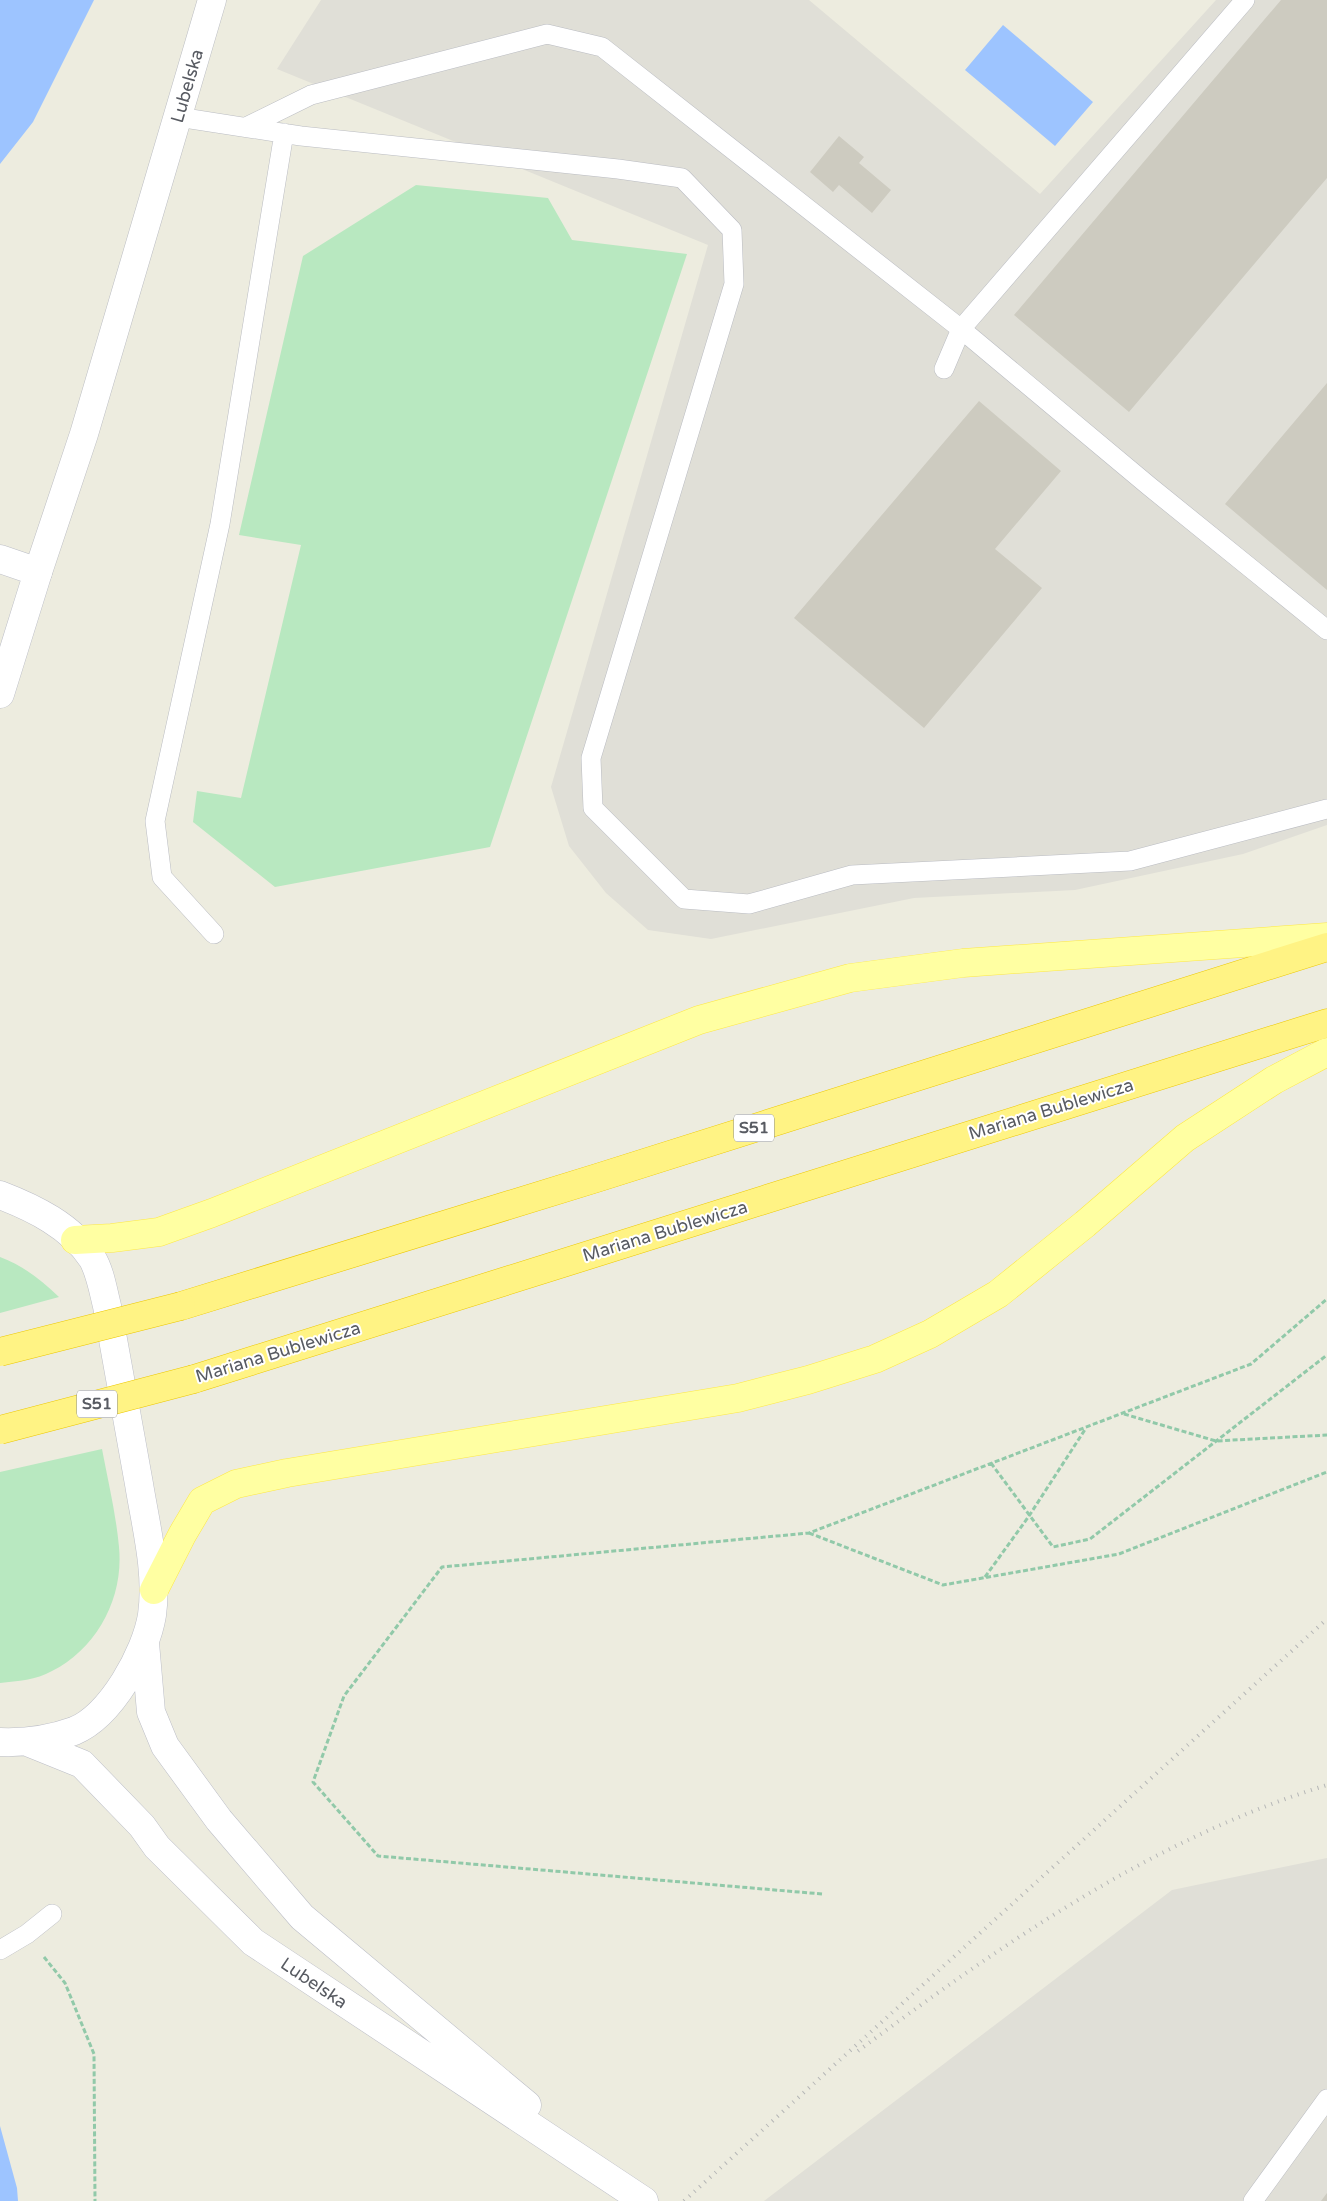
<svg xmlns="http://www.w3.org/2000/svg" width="1327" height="2201" font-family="'Varela Round',sans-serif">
<rect width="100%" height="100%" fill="#edecdf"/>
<path fill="#e0dfd7" d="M 321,0 L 809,0 L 1040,194 L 1216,0 L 1327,0 L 1327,825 L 1243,854 L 1075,890 L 914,898 L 711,939 L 648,930 L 606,893 L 569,846 L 551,787 L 708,245 L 277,69 Z
M 1327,1858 L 1327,2201 L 764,2201 L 1172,1890 Z"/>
<path fill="#b8e8c0" d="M 416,185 L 548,198 L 572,240 L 687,254 L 490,847 L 275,887 L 193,822 L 197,791 L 241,798 L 301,545 L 239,535 L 303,256 Z
M 0,1257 C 24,1266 41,1280 59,1297 L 0,1313 Z
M 102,1449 C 108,1481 116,1514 119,1547 C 124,1598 97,1648 52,1671 C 36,1680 18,1681 0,1683 L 0,1472 Z"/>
<path fill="#9dc4ff" d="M 0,0 L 94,0 L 33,122 L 0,164 Z
M 1003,25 L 1093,102 L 1055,146 L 965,70 Z
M 0,2126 L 17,2188 L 18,2201 L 0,2201 Z"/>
<path fill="#cdcbc0" d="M 1281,0 L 1327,0 L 1327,178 L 1129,412 L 1014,315 Z
M 839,136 L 864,157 L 859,163 L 891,190 L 872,213 L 839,185 L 833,192 L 810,172 Z
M 1327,383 L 1327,590 L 1225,504 Z
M 979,401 L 1061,471 L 995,549 L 1042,588 L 924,728 L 794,618 Z
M 1327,2193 L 1327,2201 L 1321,2201 Z"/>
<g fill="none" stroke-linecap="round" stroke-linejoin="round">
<g stroke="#babcc2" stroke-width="20">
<path id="lane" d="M 178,117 L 301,136 L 618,169 L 682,178 L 732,230 L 734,284 L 591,758 L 593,808 L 684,899 L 749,904 L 852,875 L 1130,861 L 1327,809
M 246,127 L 311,95 L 547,34 L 602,47 L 961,329 L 1149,486 L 1327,630
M 944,369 L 961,329 L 1245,0
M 214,934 L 162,877 L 155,821 L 220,524 L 284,133
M 0,1950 L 27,1934 L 52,1914
M 1253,2201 L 1327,2099"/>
</g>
<g stroke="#babcc2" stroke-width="29">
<path id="street" d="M 38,572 L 84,434 L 212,0"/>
</g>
<g stroke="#bcbec7" stroke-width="29">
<path id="secondary" d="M 0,559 L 38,572 L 0,694
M 0,1195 C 34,1208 71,1226 92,1258 C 100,1271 103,1290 107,1306 C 118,1365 128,1425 139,1484 C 146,1527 158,1572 152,1615 C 146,1653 111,1716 74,1731 C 49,1740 26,1743 0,1742
M 145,1643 L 151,1712 L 165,1746 L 219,1820 L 302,1917 L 527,2105
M 30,1743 L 82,1764 L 142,1826 L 157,1847 L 253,1942 L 644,2201"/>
</g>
<g stroke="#fee846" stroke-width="29">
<path id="primary" d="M 75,1240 L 112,1238 L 159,1232 L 212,1213 L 699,1020 L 850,978 L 963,963 L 1327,937
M 154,1590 L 182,1535 L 202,1501 L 236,1484 L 287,1473 L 738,1398 L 808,1380 L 875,1359 L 930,1334 L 998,1294 L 1085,1224 L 1185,1138 L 1274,1080 L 1327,1052"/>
</g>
<g stroke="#ecc700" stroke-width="29">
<path id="highway" d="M 181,1306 L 600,1177 L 1327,947
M 194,1379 L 1327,1023"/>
</g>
<path stroke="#91c9a9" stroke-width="3" stroke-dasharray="5 2.5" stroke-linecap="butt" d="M 1124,1414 L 1216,1441 L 1327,1435
M 991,1463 L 1053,1547 L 1090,1539 L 1327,1355
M 809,1533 L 943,1585 L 1119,1554 L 1327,1472
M 985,1577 L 1029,1516 L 1086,1428
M 822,1894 L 378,1856 L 313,1782 L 344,1696 L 442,1567 L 809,1533 L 1251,1364 L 1327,1299
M 44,1957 L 65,1983 L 94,2054 L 95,2201"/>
<use href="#lane" stroke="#fff" stroke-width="19"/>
<use href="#street" stroke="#fff" stroke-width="28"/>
<use href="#secondary" stroke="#fff" stroke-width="28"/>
<use href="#primary" stroke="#ffffa2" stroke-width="28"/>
<use href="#highway" stroke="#fff384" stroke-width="28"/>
<path stroke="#b5b6b6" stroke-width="4" stroke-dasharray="1 6" stroke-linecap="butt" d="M 858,2051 C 1004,1943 1152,1839 1327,1785
M 684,2201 L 1327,1619"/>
<g stroke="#ecc700" stroke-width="29" stroke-linecap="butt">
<path id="highway-bridge" d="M 0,1352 L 181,1306
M 0,1430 L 194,1379"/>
</g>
<use href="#highway-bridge" stroke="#fff384" stroke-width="28"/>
</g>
<g text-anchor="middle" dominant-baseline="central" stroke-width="4" stroke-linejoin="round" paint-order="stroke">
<g fill="#fff" stroke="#8a8c91" stroke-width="1">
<rect x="734" y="1114.5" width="40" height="27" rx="4"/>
<rect x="77" y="1390.5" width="40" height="27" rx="4"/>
</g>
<g font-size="16" font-weight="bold" fill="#585b62">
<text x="754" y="1128">S51</text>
<text x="97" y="1404">S51</text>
</g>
<g font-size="18" fill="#585b62" stroke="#fff">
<text transform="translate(187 86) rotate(-74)">Lubelska</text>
<text transform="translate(1051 1109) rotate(-17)">Mariana Bublewicza</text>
<text transform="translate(665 1231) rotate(-17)">Mariana Bublewicza</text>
<text transform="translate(278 1352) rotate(-17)">Mariana Bublewicza</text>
<text transform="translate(314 1983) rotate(34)">Lubelska</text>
</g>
</g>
</svg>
